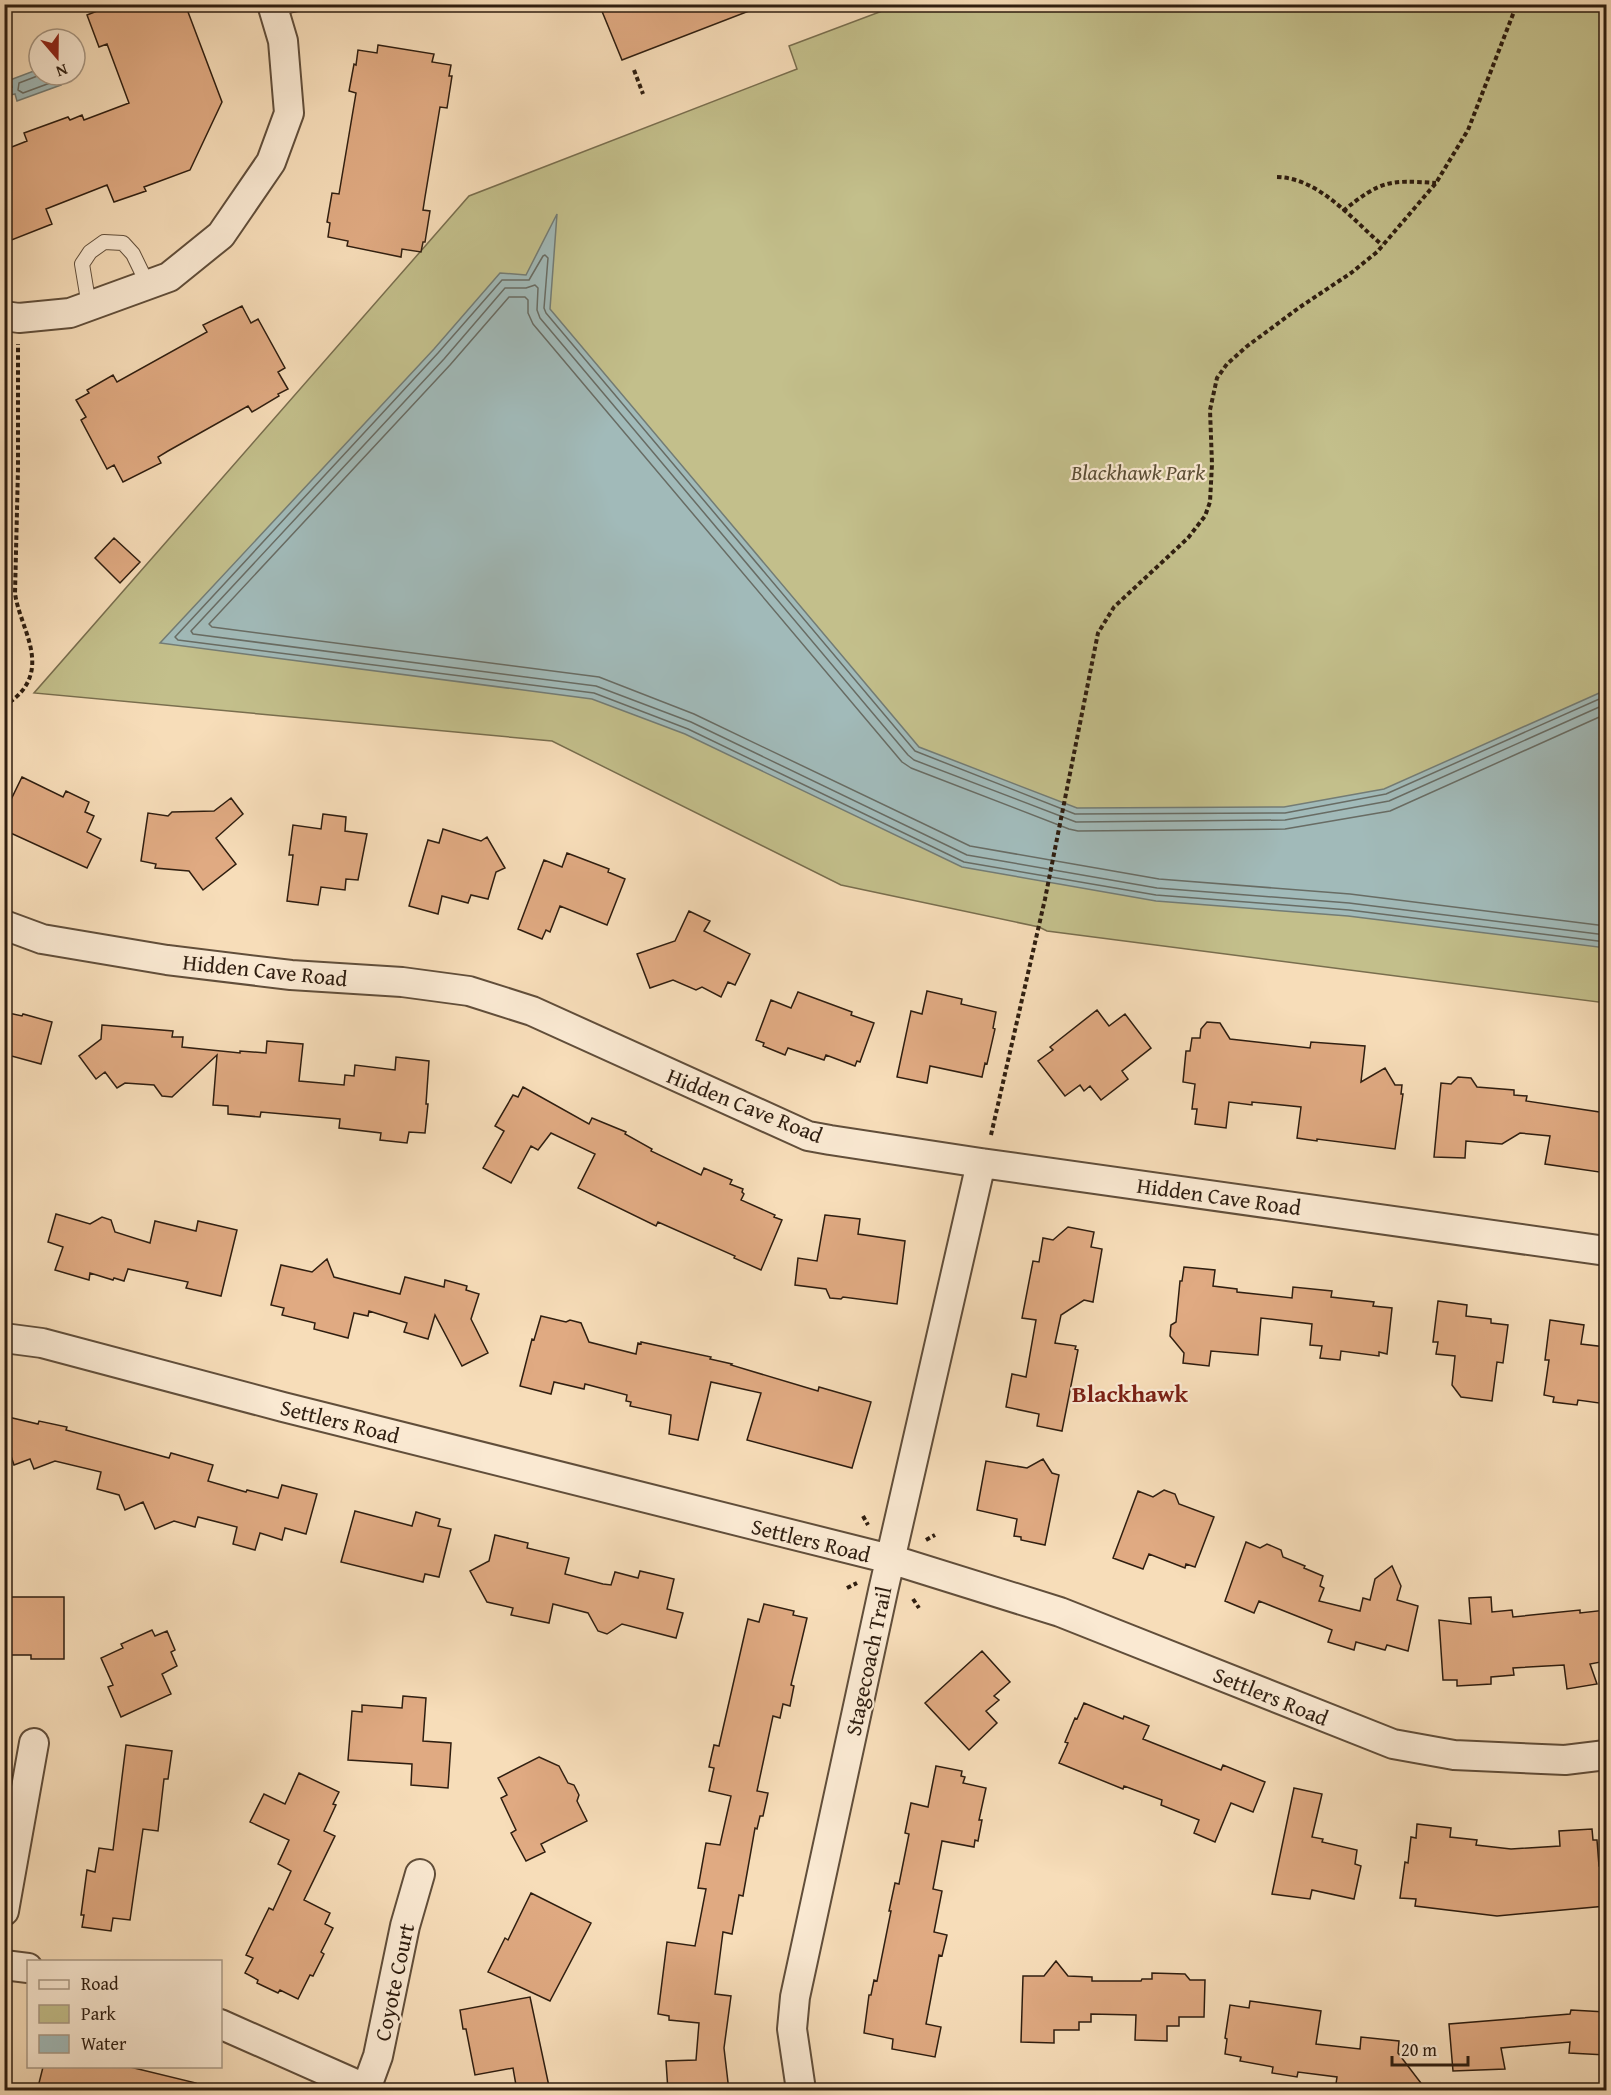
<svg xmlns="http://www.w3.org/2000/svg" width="1611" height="2095" font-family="'Gentium Book Plus',serif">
<rect width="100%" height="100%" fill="#f7ddb9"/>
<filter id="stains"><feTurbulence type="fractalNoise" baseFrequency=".00333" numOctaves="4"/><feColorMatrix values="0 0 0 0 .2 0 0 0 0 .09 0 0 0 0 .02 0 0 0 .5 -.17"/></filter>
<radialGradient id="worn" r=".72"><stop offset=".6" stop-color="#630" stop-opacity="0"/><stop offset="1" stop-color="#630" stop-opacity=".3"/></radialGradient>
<path fill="#c3bf8b" stroke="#796e4e" stroke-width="1.5" d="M 898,5 L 1606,5 L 1606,1003 L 1047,931 L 1039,927 L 841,885 L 552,741 L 34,693 L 469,196 L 797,69 L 789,46 Z"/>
<path fill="#a1bab9" stroke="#737c75" stroke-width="1.5" d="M 39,69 L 39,75 L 57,75 L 61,85 L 17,101 L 15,94 L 11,95 L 8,89 L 12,87 L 10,80 Z
M 557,214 L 550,309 L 919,747 L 1077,808 L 1284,807 L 1384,789 L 1606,690 L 1606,948 L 1348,916 L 1156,901 L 962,867 L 685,734 L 592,699 L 160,643 L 434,349 L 500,273 L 526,275 Z"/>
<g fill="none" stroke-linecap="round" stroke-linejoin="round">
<path stroke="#686c64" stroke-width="1.5" d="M 40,75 L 19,83 L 18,90 L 23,93 L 50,83 L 52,75
M 1606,696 L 1386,794 L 1285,813 L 1075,814 L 915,751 L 546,313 L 544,308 L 548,258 L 545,255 L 543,256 L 529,280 L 502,280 L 438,353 L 175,637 L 178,640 L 594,693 L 688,729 L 964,862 L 1156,895 L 1349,910 L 1606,942
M 1606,704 L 1389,801 L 1285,820 L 1076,822 L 914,760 L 908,755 L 540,318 L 537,310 L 538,288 L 535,285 L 526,288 L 505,288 L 444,359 L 191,631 L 193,634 L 596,686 L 691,722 L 967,855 L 1157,888 L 1349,903 L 1606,935
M 1606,714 L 1390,811 L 1285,829 L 1078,831 L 1069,829 L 911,768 L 902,762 L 533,324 L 528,313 L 528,300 L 525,297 L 509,297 L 450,365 L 209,624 L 212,627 L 599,677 L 694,714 L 970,846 L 1159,879 L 1350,894 L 1606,926"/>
</g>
<path fill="#e0aa82" stroke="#2f1e10" stroke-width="1.5" d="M 115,4 L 185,4 L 222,102 L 190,170 L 144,187 L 146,191 L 114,202 L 107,185 L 46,209 L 52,224 L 4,243 L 4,150 L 27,141 L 24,133 L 68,117 L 70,120 L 82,115 L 84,120 L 129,103 L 107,44 L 99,47 L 87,15 Z
M 599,4 L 762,4 L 762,6 L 622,60 Z
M 378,45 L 434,54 L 432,62 L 451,65 L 449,76 L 452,76 L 447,108 L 440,107 L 425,197 L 423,210 L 430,211 L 425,242 L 423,242 L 421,252 L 402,249 L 401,257 L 347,246 L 348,241 L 328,237 L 330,223 L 327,222 L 332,193 L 339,194 L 356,93 L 349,91 L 354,64 L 356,65 L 358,50 L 377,53 Z
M 242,306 L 251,323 L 258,319 L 285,368 L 278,372 L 288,389 L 278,394 L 279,396 L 252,412 L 248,406 L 168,451 L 158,457 L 161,463 L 123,482 L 114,465 L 107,469 L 81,420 L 86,417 L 76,400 L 89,393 L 87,390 L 113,375 L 117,382 L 207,332 L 203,325 Z
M 114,538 L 140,562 L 120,583 L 95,558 Z
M 22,777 L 63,797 L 66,791 L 89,802 L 85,812 L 94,816 L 87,832 L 101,839 L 87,868 L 4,830 L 4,814 Z
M 231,798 L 243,814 L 216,838 L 236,864 L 203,890 L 189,871 L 155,868 L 156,864 L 141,861 L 148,813 L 168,816 L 172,812 L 214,811 Z
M 323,814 L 346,817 L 345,831 L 367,834 L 358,880 L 346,879 L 345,890 L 321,887 L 318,905 L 287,901 L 293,855 L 289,855 L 293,825 L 321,829 Z
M 443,829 L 481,841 L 487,837 L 505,868 L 496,872 L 488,899 L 471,895 L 468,903 L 442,896 L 438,914 L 409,906 L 428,840 L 439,843 Z
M 567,853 L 609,869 L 608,872 L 625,879 L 607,925 L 560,906 L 550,932 L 546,930 L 542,939 L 518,929 L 544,860 L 562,867 Z
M 689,911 L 710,921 L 704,931 L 750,954 L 735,985 L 728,982 L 721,997 L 702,987 L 696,990 L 673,980 L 650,988 L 637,954 L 675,941 Z
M 927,991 L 962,999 L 961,1004 L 996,1012 L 993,1028 L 995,1029 L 987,1064 L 985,1063 L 982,1077 L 930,1066 L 927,1083 L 897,1077 L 911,1011 L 922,1014 Z
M 798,992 L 852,1012 L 851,1015 L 874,1023 L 860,1062 L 857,1061 L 855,1066 L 826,1055 L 824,1060 L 788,1048 L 785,1055 L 763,1046 L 764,1043 L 756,1040 L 771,1000 L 791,1008 Z
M 1097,1010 L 1109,1026 L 1125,1014 L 1151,1048 L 1122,1071 L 1128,1079 L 1101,1100 L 1090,1086 L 1084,1091 L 1080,1085 L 1065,1096 L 1038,1061 L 1053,1050 L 1050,1047 Z
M 4,1012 L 22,1016 L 23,1014 L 52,1022 L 41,1064 L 4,1054 Z
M 1207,1022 L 1220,1023 L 1230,1039 L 1310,1048 L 1311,1042 L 1365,1046 L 1361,1082 L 1385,1068 L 1395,1085 L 1402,1085 L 1401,1094 L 1403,1094 L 1395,1149 L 1317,1139 L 1317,1141 L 1297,1138 L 1301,1107 L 1252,1102 L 1252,1105 L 1229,1102 L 1226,1128 L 1195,1124 L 1197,1109 L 1192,1109 L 1195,1084 L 1183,1082 L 1186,1051 L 1190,1051 L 1192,1038 L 1200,1038 L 1201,1029 Z
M 102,1025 L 173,1031 L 172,1037 L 183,1037 L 182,1047 L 240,1053 L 240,1051 L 266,1053 L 267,1041 L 303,1044 L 299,1081 L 344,1085 L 345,1075 L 354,1076 L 355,1065 L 395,1070 L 396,1057 L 429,1061 L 426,1104 L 428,1104 L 425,1133 L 409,1132 L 407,1143 L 380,1140 L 381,1133 L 339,1128 L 340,1119 L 261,1112 L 260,1117 L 228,1114 L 228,1106 L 213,1105 L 217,1055 L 172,1097 L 162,1096 L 154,1085 L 125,1083 L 117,1088 L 105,1072 L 96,1079 L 79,1056 L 101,1039 Z
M 1458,1077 L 1471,1078 L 1477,1087 L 1514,1090 L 1514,1095 L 1527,1096 L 1526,1101 L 1606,1113 L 1606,1173 L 1545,1164 L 1550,1136 L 1520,1133 L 1502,1144 L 1466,1141 L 1465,1158 L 1434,1157 L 1441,1083 L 1451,1084 Z
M 523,1087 L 589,1124 L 592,1118 L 626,1132 L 625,1134 L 652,1149 L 651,1151 L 701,1175 L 704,1168 L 732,1180 L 730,1184 L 743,1189 L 742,1192 L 744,1194 L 741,1200 L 775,1215 L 774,1217 L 782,1220 L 761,1270 L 734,1258 L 735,1256 L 658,1222 L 656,1226 L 578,1188 L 595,1154 L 551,1133 L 538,1150 L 531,1146 L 511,1183 L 483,1168 L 504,1131 L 495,1126 L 513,1095 L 518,1097 Z
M 56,1214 L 90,1224 L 102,1217 L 111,1220 L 115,1232 L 150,1243 L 155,1221 L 196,1231 L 198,1221 L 237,1230 L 221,1296 L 186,1288 L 188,1282 L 128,1269 L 124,1281 L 114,1278 L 113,1280 L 90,1273 L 89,1280 L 55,1270 L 63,1247 L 48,1242 Z
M 825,1215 L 860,1219 L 858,1234 L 905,1241 L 897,1304 L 843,1297 L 841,1299 L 830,1298 L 826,1289 L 795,1285 L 798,1258 L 817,1261 Z
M 1068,1227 L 1094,1232 L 1091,1247 L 1102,1249 L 1093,1302 L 1084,1300 L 1061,1315 L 1055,1343 L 1076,1346 L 1075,1349 L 1078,1350 L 1062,1431 L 1037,1426 L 1039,1414 L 1006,1407 L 1012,1374 L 1026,1377 L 1036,1320 L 1022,1318 L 1033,1261 L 1039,1262 L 1043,1238 L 1053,1240 Z
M 327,1259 L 334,1277 L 400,1294 L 405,1277 L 444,1287 L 445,1280 L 467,1286 L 466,1290 L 479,1294 L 471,1319 L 488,1353 L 462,1366 L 435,1315 L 428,1339 L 404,1332 L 407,1323 L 369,1311 L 368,1316 L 354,1313 L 348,1338 L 314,1329 L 315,1323 L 282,1315 L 284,1308 L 271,1305 L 281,1265 L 312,1272 Z
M 1184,1267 L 1215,1270 L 1213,1286 L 1237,1289 L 1237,1292 L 1292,1298 L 1293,1287 L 1332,1291 L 1331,1297 L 1374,1302 L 1373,1306 L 1392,1308 L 1387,1354 L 1379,1352 L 1379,1356 L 1341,1351 L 1340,1360 L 1320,1358 L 1322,1346 L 1310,1345 L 1312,1324 L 1261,1318 L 1258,1355 L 1211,1351 L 1209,1366 L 1183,1363 L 1184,1353 L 1170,1336 L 1171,1325 L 1176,1322 L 1180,1281 L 1182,1281 Z
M 1438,1301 L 1467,1305 L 1466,1316 L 1491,1319 L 1491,1323 L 1508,1325 L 1503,1363 L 1497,1362 L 1492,1401 L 1461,1397 L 1452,1385 L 1455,1356 L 1436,1354 L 1438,1342 L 1433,1342 Z
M 541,1316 L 566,1322 L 570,1320 L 581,1323 L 589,1342 L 636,1354 L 638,1343 L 641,1344 L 641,1342 L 711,1357 L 710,1359 L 732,1364 L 731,1365 L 818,1391 L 819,1387 L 871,1402 L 852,1468 L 747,1440 L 761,1393 L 711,1382 L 698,1440 L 669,1434 L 671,1415 L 630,1406 L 631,1402 L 626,1401 L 627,1395 L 585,1384 L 584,1389 L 554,1382 L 551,1394 L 520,1386 L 532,1339 L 534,1340 Z
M 1550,1320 L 1584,1325 L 1581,1344 L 1606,1347 L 1606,1404 L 1578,1400 L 1577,1405 L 1553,1402 L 1554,1397 L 1544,1395 L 1549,1360 L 1545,1360 Z
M 4,1416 L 38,1424 L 39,1421 L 67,1427 L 66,1430 L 169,1458 L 171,1453 L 213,1465 L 208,1481 L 246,1492 L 247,1490 L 278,1498 L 282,1485 L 317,1494 L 306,1534 L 285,1528 L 282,1540 L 260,1533 L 255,1550 L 233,1544 L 237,1527 L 198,1517 L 195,1527 L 174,1521 L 155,1529 L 143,1502 L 125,1510 L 119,1495 L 97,1489 L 101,1472 L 55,1461 L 34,1469 L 30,1459 L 14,1465 L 9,1450 L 4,1449 Z
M 1043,1459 L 1052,1473 L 1059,1475 L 1045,1545 L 1021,1540 L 1021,1537 L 1014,1536 L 1017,1519 L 977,1510 L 986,1461 L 1027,1468 Z
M 1164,1490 L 1175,1494 L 1179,1504 L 1214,1517 L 1195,1567 L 1186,1564 L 1185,1568 L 1149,1554 L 1143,1569 L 1113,1558 L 1138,1491 L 1153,1497 Z
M 355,1511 L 412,1526 L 416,1512 L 440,1519 L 438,1526 L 451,1529 L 439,1577 L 425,1574 L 423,1582 L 341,1562 Z
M 495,1535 L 528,1543 L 527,1548 L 569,1558 L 565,1574 L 603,1584 L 611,1585 L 615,1572 L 638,1578 L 640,1571 L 674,1579 L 667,1609 L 683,1613 L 676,1638 L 622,1624 L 607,1634 L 598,1631 L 588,1613 L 553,1604 L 549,1623 L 511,1615 L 513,1608 L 487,1602 L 470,1571 L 489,1561 Z
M 1246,1542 L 1260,1548 L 1267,1544 L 1281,1550 L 1283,1557 L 1305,1566 L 1304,1568 L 1323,1576 L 1320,1586 L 1324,1588 L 1319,1601 L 1360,1611 L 1363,1598 L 1370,1600 L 1375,1579 L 1392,1566 L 1401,1586 L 1397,1600 L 1418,1606 L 1408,1651 L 1387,1645 L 1385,1650 L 1356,1642 L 1354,1650 L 1328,1642 L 1332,1630 L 1259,1601 L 1254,1613 L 1225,1601 Z
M 4,1597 L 64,1597 L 64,1659 L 31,1659 L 31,1655 L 5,1655 Z
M 1491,1597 L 1492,1612 L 1512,1610 L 1513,1617 L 1580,1610 L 1580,1613 L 1606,1610 L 1606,1661 L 1590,1664 L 1597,1684 L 1567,1689 L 1564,1665 L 1513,1668 L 1514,1675 L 1491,1677 L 1491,1684 L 1457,1686 L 1457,1680 L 1443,1680 L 1439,1620 L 1471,1624 L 1469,1598 Z
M 764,1604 L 794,1611 L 793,1615 L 807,1618 L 791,1685 L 794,1686 L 790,1706 L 783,1704 L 780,1718 L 773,1716 L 757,1791 L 768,1793 L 763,1816 L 760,1816 L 757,1829 L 755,1828 L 743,1896 L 739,1895 L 732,1934 L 723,1932 L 715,1994 L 731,1996 L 724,2048 L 729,2091 L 668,2091 L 666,2061 L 696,2060 L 699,2023 L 669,2020 L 669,2016 L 658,2014 L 667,1942 L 695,1946 L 706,1889 L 698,1888 L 706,1843 L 720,1845 L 731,1796 L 709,1791 L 714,1768 L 709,1767 L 714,1745 L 719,1746 L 748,1619 L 759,1622 Z
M 152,1630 L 155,1636 L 167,1631 L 175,1650 L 171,1652 L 177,1666 L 162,1674 L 171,1694 L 121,1717 L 108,1687 L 113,1685 L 101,1658 L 123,1648 L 121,1644 Z
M 982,1651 L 1010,1682 L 994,1696 L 999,1700 L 986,1711 L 997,1723 L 969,1750 L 925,1703 Z
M 403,1696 L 426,1698 L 423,1741 L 451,1743 L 448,1788 L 411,1785 L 412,1764 L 348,1760 L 352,1711 L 362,1712 L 362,1705 L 402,1708 Z
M 1084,1703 L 1123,1719 L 1124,1716 L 1149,1726 L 1143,1739 L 1221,1770 L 1223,1765 L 1265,1782 L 1253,1812 L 1231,1803 L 1215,1842 L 1194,1833 L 1199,1820 L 1161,1805 L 1162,1800 L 1124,1786 L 1123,1789 L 1059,1763 L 1068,1743 L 1065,1742 L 1075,1718 L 1077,1719 Z
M 126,1745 L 172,1751 L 168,1779 L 164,1779 L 158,1831 L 143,1829 L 130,1920 L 113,1918 L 111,1931 L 82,1927 L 84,1915 L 81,1915 L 87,1870 L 95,1872 L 99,1848 L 113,1850 Z
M 539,1757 L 559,1766 L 568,1783 L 574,1785 L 579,1795 L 577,1801 L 587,1821 L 541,1844 L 545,1852 L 526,1861 L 511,1833 L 516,1830 L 501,1798 L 507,1795 L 498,1778 Z
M 936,1766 L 962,1771 L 961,1776 L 965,1777 L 963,1783 L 986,1788 L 979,1820 L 982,1820 L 978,1841 L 975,1840 L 974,1847 L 942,1841 L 933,1889 L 942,1891 L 934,1932 L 947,1935 L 942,1956 L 939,1955 L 926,2024 L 941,2027 L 935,2057 L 892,2049 L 893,2039 L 864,2033 L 869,1995 L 871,1995 L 874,1980 L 877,1981 L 891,1911 L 889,1911 L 895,1883 L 899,1884 L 909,1834 L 905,1833 L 911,1803 L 928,1807 Z
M 299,1773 L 339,1792 L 333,1804 L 336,1805 L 324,1831 L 335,1836 L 304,1900 L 330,1913 L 325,1924 L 333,1928 L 321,1952 L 324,1954 L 313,1976 L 310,1975 L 298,1999 L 280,1990 L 278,1993 L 257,1983 L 258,1980 L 245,1973 L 253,1958 L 246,1955 L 269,1908 L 273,1910 L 291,1871 L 278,1864 L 289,1840 L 250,1822 L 264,1794 L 285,1804 Z
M 1294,1788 L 1322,1794 L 1312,1837 L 1323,1839 L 1322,1842 L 1357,1850 L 1355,1864 L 1361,1866 L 1354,1899 L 1312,1890 L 1310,1899 L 1272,1894 Z
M 1417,1824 L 1451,1828 L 1450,1837 L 1477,1840 L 1476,1845 L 1511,1849 L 1560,1846 L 1559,1831 L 1592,1829 L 1593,1840 L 1597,1840 L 1599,1866 L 1606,1865 L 1606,1906 L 1497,1916 L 1415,1906 L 1416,1899 L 1400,1898 L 1405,1862 L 1408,1863 L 1411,1837 L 1416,1838 Z
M 531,1893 L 591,1923 L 550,2001 L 488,1972 L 505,1938 L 508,1940 Z
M 1056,1961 L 1068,1976 L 1092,1977 L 1092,1981 L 1141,1981 L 1142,1979 L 1152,1979 L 1152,1973 L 1185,1974 L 1190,1980 L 1205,1980 L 1204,2017 L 1179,2017 L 1179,2026 L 1167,2026 L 1167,2041 L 1135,2040 L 1136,2015 L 1091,2014 L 1091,2022 L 1079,2022 L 1079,2030 L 1054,2030 L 1054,2043 L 1021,2042 L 1023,1976 L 1044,1976 Z
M 530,1997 L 550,2091 L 517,2091 L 513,2068 L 475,2075 L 466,2029 L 463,2029 L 460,2010 Z
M 1250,2001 L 1321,2011 L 1316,2044 L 1360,2049 L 1361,2037 L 1399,2041 L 1398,2053 L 1427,2091 L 1335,2091 L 1337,2077 L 1298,2072 L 1297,2077 L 1272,2073 L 1273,2067 L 1240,2061 L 1241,2057 L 1225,2054 L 1227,2039 L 1225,2038 L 1230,2005 L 1249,2008 Z
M 1571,2010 L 1606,2012 L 1606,2055 L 1569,2053 L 1570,2042 L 1501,2048 L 1505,2069 L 1453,2071 L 1449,2024 L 1570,2014 Z
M 43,2067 L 130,2067 L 196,2083 L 196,2091 L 37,2091 Z"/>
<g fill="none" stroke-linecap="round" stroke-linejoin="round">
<g stroke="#614e3a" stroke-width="16">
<path id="service" d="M 274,9 L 298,4
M 89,306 L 82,264 L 90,252 L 104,242 L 123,243 L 133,254 L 148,285"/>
</g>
<g stroke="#614e3a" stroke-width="32">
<path id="minor" d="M 4,316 L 19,318 L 70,313 L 169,277 L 221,235 L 271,162 L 289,113 L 283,41 L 272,4
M 4,925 L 42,939 L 167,960 L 291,975 L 402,982 L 469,991 L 532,1011 L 808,1136 L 830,1140 L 981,1163 L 1606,1251
M 4,1338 L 42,1343 L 283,1407 L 890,1559 L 1060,1612 L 1393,1744 L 1454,1755 L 1565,1760 L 1606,1755
M 4,1911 L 34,1743
M 4,1965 L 28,1968
M 220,2024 L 369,2090
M 366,2089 L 378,2056 L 405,1926 L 420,1874
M 801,2090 L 792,2029 L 795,1997 L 883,1591 L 981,1163"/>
</g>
<path stroke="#2f1e10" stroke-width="4" stroke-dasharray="4.5 3" stroke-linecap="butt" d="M 634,70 L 643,94
M 1277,177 C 1319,178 1352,219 1382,245
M 1343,211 C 1381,180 1389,180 1436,183
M 4,707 C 10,702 17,697 22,691 C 47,660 19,625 15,593 L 18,469 L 18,344
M 991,1135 L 1045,899 L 1098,633 L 1114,607 L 1188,538 L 1205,516 L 1210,502 L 1212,464 L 1210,410 L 1217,378 L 1227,364 L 1246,347 L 1300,307 L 1351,273 L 1377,252 L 1436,183 L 1468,130 L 1517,4
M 863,1516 L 868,1525
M 926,1540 L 935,1535
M 847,1588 L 857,1583
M 913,1599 L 919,1608"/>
<use href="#service" stroke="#fae9d2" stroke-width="14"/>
<use href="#minor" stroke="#fae9d2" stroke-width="28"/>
</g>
<g text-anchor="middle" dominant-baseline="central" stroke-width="4.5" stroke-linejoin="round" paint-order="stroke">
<g font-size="22" font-style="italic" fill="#5b4e35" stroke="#fae9d2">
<text x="1138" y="472">Blackhawk Park</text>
</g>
<g font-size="22" fill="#2f1e10" stroke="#fae9d2">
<text transform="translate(265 970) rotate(6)">Hidden Cave Road</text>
<text transform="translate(745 1105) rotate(22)">Hidden Cave Road</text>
<text transform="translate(1219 1196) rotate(8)">Hidden Cave Road</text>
<text transform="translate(340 1421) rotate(14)">Settlers Road</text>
<text transform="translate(811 1540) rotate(14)">Settlers Road</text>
<text transform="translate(868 1661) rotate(-78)">Stagecoach Trail</text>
<text transform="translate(1271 1696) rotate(22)">Settlers Road</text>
<text transform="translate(394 1982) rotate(-78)">Coyote Court</text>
</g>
<g font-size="24" font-weight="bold" fill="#7a1f14" stroke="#fae9d2">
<text x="1130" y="1393">Blackhawk</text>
</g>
</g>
<rect width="1611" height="2095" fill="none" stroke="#f7ddb9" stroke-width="24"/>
<rect x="6" y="6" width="1599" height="2083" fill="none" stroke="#2f1e10" stroke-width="3"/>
<rect x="12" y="12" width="1587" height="2071" fill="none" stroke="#2f1e10" stroke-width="1.5"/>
<rect x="27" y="1960" width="195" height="108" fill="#fae9d2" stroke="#a99884" stroke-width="1.5"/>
<rect x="39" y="1980" width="30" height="9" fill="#fae9d2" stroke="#a99884" stroke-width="1.5"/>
<text x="81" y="1990" font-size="18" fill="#2f1e10">Road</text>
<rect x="39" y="2005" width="30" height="18" fill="#c3bf8b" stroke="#a99884" stroke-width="1.5"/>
<text x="81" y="2020" font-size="18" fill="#2f1e10">Park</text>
<rect x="39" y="2035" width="30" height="18" fill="#a1bab9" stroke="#a99884" stroke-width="1.5"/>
<text x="81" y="2050" font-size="18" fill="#2f1e10">Water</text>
<g transform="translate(57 57) rotate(160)"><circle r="28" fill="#fae9d2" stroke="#a99884" stroke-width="1.5"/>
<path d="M0-4.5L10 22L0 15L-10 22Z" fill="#8f2418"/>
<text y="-9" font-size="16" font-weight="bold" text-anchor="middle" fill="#2f1e10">N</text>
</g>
<path d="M1392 2056v9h76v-9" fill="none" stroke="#2f1e10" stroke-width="3"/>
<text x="1401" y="2056" font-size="18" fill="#2f1e10" stroke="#fae9d2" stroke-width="4.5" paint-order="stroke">20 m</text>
<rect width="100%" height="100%" filter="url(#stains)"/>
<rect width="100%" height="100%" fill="url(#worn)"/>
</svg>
